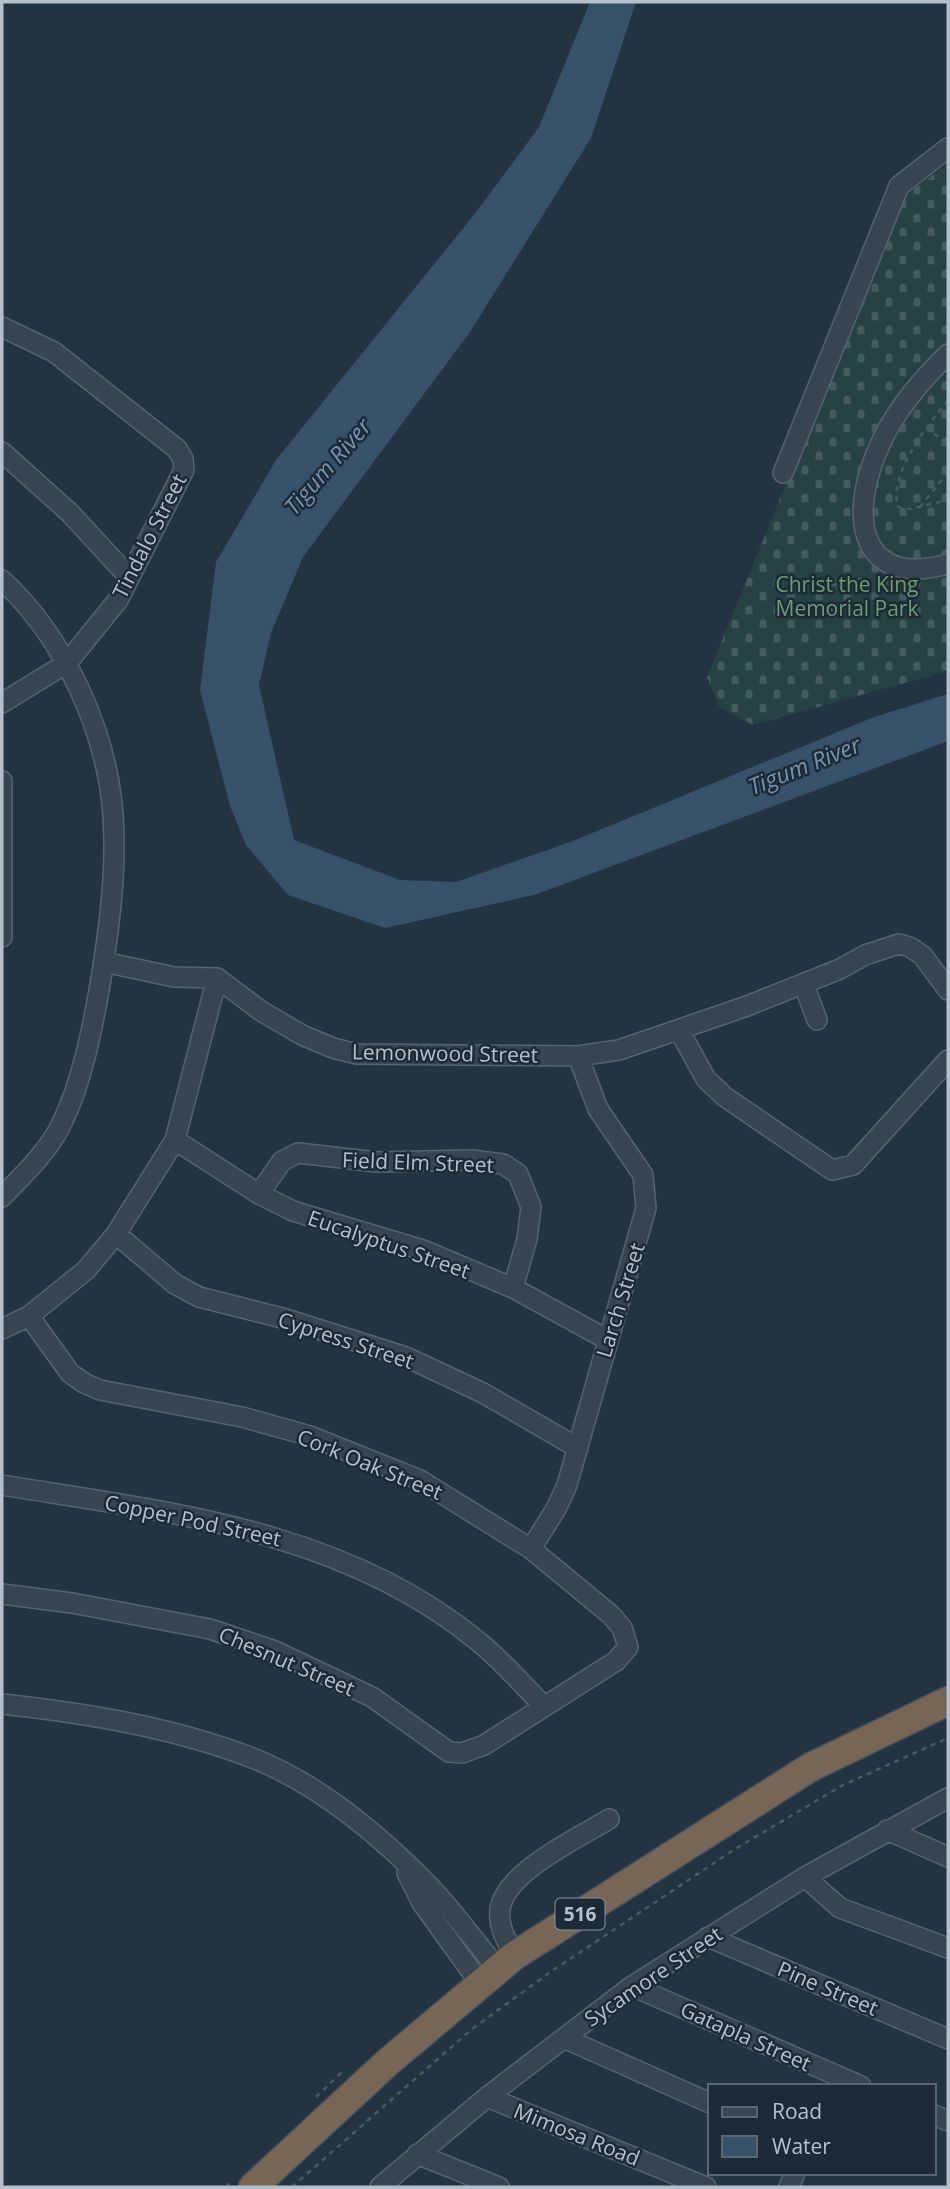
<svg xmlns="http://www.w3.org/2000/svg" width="950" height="2189" font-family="'Open Sans',sans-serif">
<defs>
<pattern id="cemetery-stones" width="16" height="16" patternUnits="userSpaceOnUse" patternTransform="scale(1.75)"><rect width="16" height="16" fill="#264142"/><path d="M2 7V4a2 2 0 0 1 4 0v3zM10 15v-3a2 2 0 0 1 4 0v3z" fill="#435b5c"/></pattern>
</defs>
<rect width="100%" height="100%" fill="#243341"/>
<path fill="url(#cemetery-stones)" d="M 948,164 L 948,671 L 753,725 L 719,707 L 707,677 L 904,196 Z"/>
<path fill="#375169" d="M 590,2 L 636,2 L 591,138 L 470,332 L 303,557 L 271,633 L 259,685 L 294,840 L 400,880 L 456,882 L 573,841 L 874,717 L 948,694 L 948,741 L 534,895 L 385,928 L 288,895 L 246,845 L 230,806 L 200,690 L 216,562 L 276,460 L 477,211 L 539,127 Z"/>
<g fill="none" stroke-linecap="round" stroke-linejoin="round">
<g stroke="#56636e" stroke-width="22">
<path id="minor" d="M 2,327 L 54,352 L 177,449 L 183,459 L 184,470 L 118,600 L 67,663 L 2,703
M 948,354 C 919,382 891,415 876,454 C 849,520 861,588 948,564
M 2,452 L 70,513 L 128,576
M 783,473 L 899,186 L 948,148
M 2,580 C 64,637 107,731 113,815 C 117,871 109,930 100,985 C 92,1030 82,1082 62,1123 C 48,1152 24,1174 2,1197
M 2,781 L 2,937
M 104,962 L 174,977 L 217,978 L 261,1011 L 302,1035 L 333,1048 L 357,1054 L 578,1056 L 619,1050 L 747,1006 L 840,969 L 865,955 L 899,944 L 910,947 L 923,956 L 948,990
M 804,985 L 817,1020
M 680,1032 L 706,1079 L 725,1097 L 832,1170 L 853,1165 L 948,1060
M 175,1140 L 259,1194 L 293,1211 L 423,1250 L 513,1288 L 608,1340
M 259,1194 L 282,1161 L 298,1153 L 377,1162 L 472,1160 L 503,1164 L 518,1174 L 531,1207 L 527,1239 L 513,1288
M 116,1234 L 175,1284 L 199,1297 L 286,1319 L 406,1357 L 483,1393 L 578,1448
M 2,1329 L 29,1316 L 86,1270 L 116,1234 L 175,1140 L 217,978
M 2,1485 C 168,1512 344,1530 479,1642 C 502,1661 522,1684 543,1705
M 531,1549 L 557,1507 L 567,1485 L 646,1208 L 643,1175 L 598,1109 L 578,1056
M 2,1594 L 72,1603 L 210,1629 L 275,1651 L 372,1697 L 449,1752 L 462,1753 L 484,1745 L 616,1661 L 628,1647 L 622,1628 L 611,1615 L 531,1549 L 420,1480 L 310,1436 L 242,1417 L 100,1390 L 84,1383 L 70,1373 L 29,1316
M 2,1704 C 85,1713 171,1727 250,1757 C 318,1783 383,1838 433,1890 C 456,1914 476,1943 497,1968
M 887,1830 L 948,1857
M 407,1873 L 422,1903 L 479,1982
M 805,1877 L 840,1908 L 948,1948
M 708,1937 L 948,2039
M 514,1956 C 507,1941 498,1927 500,1910 C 504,1872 579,1838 609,1819
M 632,1986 L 861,2086
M 564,2038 L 710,2103
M 487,2097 L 706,2187
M 934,2115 L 948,2121
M 417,2154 L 499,2187
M 380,2187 L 487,2097 L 632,1986 L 805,1877 L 948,1798
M 789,2187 L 795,2173"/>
</g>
<g stroke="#43505b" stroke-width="31">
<path id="highway" d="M 253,2187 L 388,2062 L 514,1956 L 811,1767 L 948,1701"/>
</g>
<path stroke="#445e5e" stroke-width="2.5" stroke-dasharray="5 5" stroke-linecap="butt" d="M 948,401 C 928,423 888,476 898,507 L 910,509 L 948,500
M 926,428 L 948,444
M 920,507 L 948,472
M 316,2097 L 344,2070
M 226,2187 L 232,2181
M 292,2187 L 472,2029 L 549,1973 L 735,1849 L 843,1785 L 948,1738"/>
<use href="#minor" stroke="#384551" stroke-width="19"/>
<use href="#highway" stroke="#765" stroke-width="28"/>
</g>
<g text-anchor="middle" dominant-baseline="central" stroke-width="5" stroke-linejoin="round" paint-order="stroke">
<rect fill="#1d2a36" stroke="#87939e" stroke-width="2" x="555.5" y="1898.5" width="49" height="31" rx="5"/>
<g font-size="19" font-weight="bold" fill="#b5c0cb">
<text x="580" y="1914">516</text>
</g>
<g font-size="21" fill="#b5c0cb" stroke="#1d2a36">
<text transform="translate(149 536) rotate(-63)">Tindalo Street</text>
<text transform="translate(445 1053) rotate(1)">Lemonwood Street</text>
<text transform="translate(418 1162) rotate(2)">Field Elm Street</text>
<text transform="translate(389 1244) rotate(19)">Eucalyptus Street</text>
<text transform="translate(620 1300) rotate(-73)">Larch Street</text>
<text transform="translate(346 1340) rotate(18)">Cypress Street</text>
<text transform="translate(370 1464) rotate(22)">Cork Oak Street</text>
<text transform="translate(193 1520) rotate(12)">Copper Pod Street</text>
<text transform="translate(287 1661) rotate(23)">Chesnut Street</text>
<text transform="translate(653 1976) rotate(-34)">Sycamore Street</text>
<text transform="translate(828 1988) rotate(23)">Pine Street</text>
<text transform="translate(746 2036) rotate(24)">Gatapla Street</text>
<text transform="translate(577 2134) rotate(22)">Mimosa Road</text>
</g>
<g font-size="21" fill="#6b9d72" stroke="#1d2a36">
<text x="847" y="584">Christ the King<tspan x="847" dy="24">Memorial Park</tspan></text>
</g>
<g font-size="23" font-style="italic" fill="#7494b0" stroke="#1d2a36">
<text transform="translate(327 466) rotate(-49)">Tigum River</text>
<text transform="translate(804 765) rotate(-22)">Tigum River</text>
</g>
</g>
<rect width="950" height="2189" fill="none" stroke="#b5c0cb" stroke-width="7"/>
<rect x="708" y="2084" width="228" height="91" fill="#1d2a36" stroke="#5a6672" stroke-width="2"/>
<rect x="722" y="2107" width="35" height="10" fill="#384551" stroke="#5a6672" stroke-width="2"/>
<text x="772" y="2119" font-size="21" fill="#b5c0cb">Road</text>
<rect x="722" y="2136" width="35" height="21" fill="#375169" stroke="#5a6672" stroke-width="2"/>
<text x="772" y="2154" font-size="21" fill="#b5c0cb">Water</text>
</svg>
